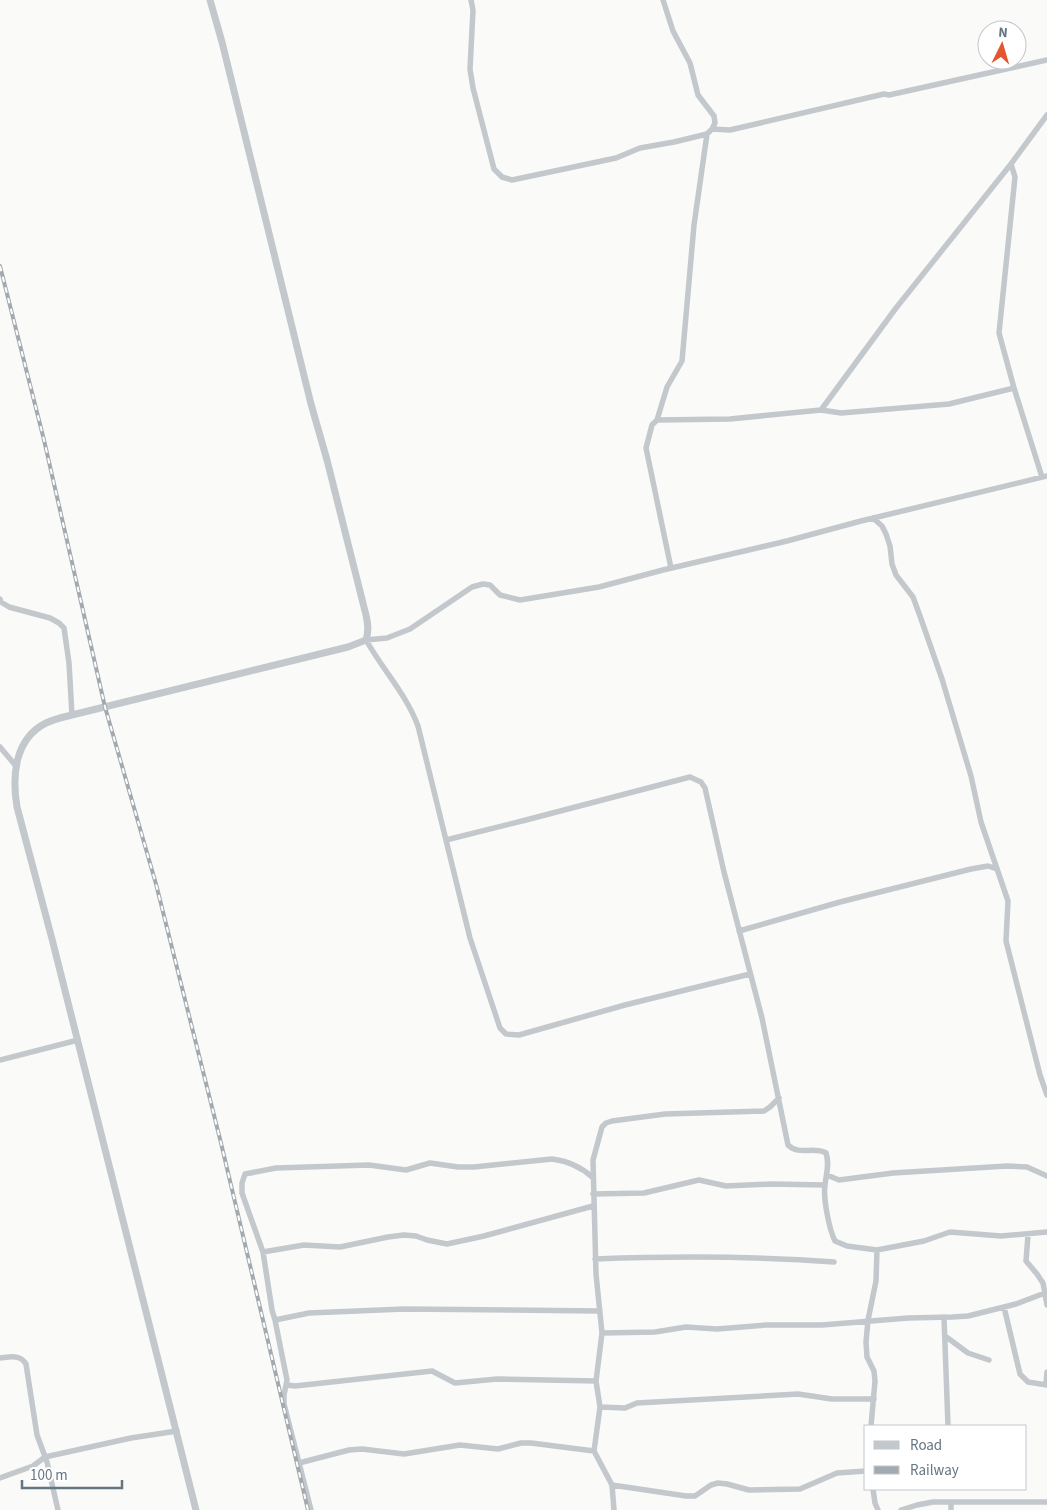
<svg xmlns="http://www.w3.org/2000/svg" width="1047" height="1510" font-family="'Source Sans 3',sans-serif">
<rect width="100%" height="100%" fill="#fafaf8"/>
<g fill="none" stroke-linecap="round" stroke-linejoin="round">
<path stroke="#c3c8cc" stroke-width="5.5" d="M 471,0 L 473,10 L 470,69 L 473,88 L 494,169 L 502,177 L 512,180 L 616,158 L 640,148 L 674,142 L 707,134 L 712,129 L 715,123 L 714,116 L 698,95 L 690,63 L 673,31 L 663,0
M 712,129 L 730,130 L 884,94 L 889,95 L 1047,60
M 1011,164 L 1015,177 L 999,333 L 1014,388 L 1042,477
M 821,410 L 896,308 L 1011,164 L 1047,115
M 657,420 L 730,419 L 821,410 L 841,413 L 949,404 L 1014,388
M 873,518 L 882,526 L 886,534 L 890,546 L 892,564 L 896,575 L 913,597 L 920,616 L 942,679 L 971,776 L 981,822 L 1008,901 L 1006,941 L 1040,1075 L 1047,1095
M 671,568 L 646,448 L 652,425 L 657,420 L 667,387 L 682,361 L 694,225 L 707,134
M 0,599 L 1,602 L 9,607 L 50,618 L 59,623 L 64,628 L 69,663 L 72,715
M 0,747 L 16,766
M 446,840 L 526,820 L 690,777 L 701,782 L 705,788 L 724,872 L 762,1018 L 788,1145 C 799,1156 814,1146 826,1153 C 830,1164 826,1174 825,1185 C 823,1198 829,1229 835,1241 L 847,1246 L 877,1250 L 924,1241 L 950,1232 L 1001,1236 L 1047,1232
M 739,931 L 840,902 L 971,869 L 988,866 L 997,869
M 750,974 L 625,1005 L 519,1035 L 506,1034 L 500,1028 L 470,938 L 418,726 C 406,694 383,670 366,640 L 387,638 L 410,629 L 472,587 L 483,584 L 490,585 L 500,595 L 520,600 L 599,587 L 663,570 L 787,541 L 861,521 L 1047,476
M 0,1060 L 78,1040
M 827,1175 L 839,1180 L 893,1173 L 1007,1166 L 1027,1167 L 1047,1176
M 593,1194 L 644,1193 L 699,1180 L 726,1186 L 771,1184 L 825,1185
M 1028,1235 L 1026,1261 L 1037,1274 L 1043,1283 L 1047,1305
M 263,1252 L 304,1245 L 340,1247 L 388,1237 L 404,1235 L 416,1236 L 427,1240 L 447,1244 L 484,1236 L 593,1206
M 595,1259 C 675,1256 754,1256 834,1262
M 1004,1307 L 1020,1374 L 1028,1382 L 1047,1385
M 944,1317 L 948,1426
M 275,1320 L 272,1310 L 263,1252 L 242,1193 L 242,1183 L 245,1174 L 276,1168 L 369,1165 L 406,1170 L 430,1163 L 458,1167 L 474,1167 L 552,1159 C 568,1161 580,1166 592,1177
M 602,1333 L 655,1332 L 686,1327 L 717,1329 L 766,1325 L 822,1325 L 908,1318 L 952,1317 L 968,1316 L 1016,1304 L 1045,1293
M 945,1336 L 968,1353 L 989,1360
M 0,1358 C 10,1357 20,1354 26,1364 L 37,1435 L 47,1462 L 58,1510
M 1046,1384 L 1047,1372
M 287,1385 L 295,1386 L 432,1371 L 455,1383 L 497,1379 L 596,1381
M 600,1407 L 625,1408 L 637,1403 L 798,1394 L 832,1399 L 874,1399
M 871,1426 L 875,1381 L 874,1371 L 867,1357 L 866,1342 L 868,1320 L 876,1281 L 877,1250
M 594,1451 L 600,1407 L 596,1381 L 602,1333 L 596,1274 L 593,1160 L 602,1127 L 606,1123 L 612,1121 L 665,1114 L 764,1111 L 770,1107 L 779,1098
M 299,1463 L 349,1450 L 362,1449 L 404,1454 L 460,1445 L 498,1449 L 521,1443 L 531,1443 L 594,1451 L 612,1485 L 614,1510
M 0,1478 L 33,1466 L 45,1457 L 131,1438 L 177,1431
M 612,1485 L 686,1496 L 695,1496 L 711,1485 L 718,1483 L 727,1484 L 749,1490 L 800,1489 L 837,1473 L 866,1471
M 873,1489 L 875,1503 L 878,1510
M 311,1510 L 284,1404 L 284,1395 L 287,1380 L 275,1320 L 309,1313 L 404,1309 L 600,1311
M 901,1510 L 917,1505 L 933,1502 L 1047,1502
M 951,1510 L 951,1502"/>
<path stroke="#c3c8cc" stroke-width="7" d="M 196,1510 L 52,939 L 17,807 C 12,777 14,739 46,723 C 54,719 64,717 72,715 L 348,647 L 366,640 C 369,631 368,624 366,615 L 327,460 L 311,404 L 222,42 L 210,0"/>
<g stroke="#a2aab0" stroke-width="4">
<path id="rail" d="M 0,266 L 44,440 L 105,707 L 156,884 L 221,1143 L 308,1510"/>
</g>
<use href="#rail" stroke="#fff" stroke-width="2" stroke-dasharray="5.5" stroke-linecap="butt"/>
</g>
<rect x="864" y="1425" width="162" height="65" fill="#ffffff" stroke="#c1c8cd"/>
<rect x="874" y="1441" width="25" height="8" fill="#c3c8cc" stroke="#c1c8cd"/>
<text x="910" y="1450" font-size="15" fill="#657683">Road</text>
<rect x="874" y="1466" width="25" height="8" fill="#a2aab0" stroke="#c1c8cd"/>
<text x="910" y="1475" font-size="15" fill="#657683">Railway</text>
<g transform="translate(1002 45) rotate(5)"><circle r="24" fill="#ffffff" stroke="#c1c8cd"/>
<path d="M0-4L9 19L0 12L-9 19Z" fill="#e4572e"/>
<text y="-8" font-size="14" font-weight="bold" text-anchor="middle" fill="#657683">N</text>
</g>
<path d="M22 1480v8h100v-8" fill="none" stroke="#657683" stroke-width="2.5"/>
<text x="30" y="1480" font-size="15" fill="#657683" stroke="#ffffff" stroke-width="4" paint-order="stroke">100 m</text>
</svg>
